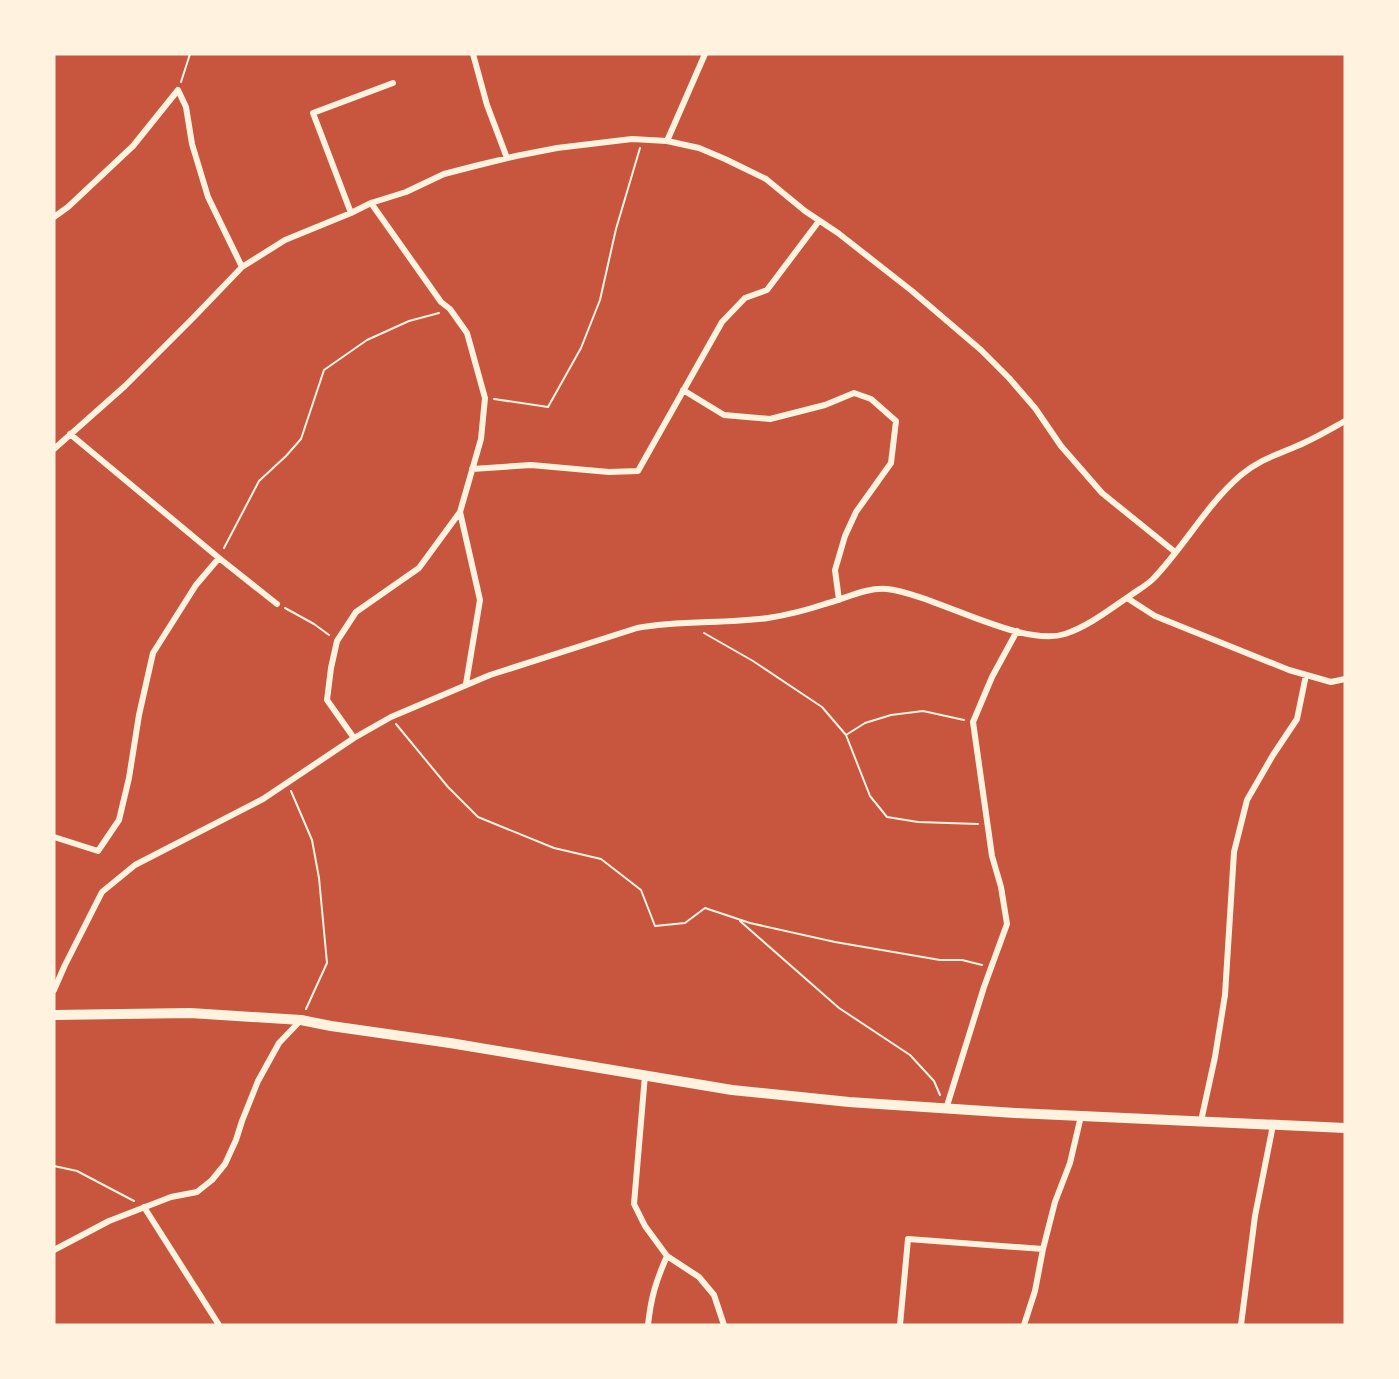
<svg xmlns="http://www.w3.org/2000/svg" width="1399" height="1379" font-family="'Fira Sans',sans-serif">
<rect width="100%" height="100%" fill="#c8553d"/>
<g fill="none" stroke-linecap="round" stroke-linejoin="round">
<path stroke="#fff3e0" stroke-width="2" d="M 181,82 L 190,54
M 494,399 L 548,407 L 581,348 L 600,300 L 616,229 L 640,148
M 224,548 L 259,481 L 286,456 L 301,439 L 324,370 L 367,340 L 409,321 L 439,313
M 285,608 L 314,624 L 329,635
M 704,633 L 753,661 L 822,707 L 846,735 L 865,723 L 891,715 L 923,711 L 964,720
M 396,724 L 448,787 L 478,817 L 554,848 L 601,859 L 641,890 L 655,926 L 685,923 L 705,908 L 750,923 L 835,942 L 940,960 L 962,960 L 982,965
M 846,735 L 870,796 L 887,817 L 918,822 L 978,824
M 291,791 L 312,840 L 319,878 L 327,963 L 306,1009
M 740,921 L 839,1008 L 910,1055 L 934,1081 L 940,1095
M 54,1166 L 77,1171 L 134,1201"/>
<path stroke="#fff3e0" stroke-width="6" d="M 473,54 L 487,105 L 507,158
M 667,141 L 705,54
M 351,213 L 313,113 L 393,83
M 54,217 L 68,207 L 133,146 L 178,90 L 186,107 L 192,144 L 208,197 L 242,267
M 683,390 L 724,415 L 770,419 L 825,405 L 854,393 L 871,399 L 896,421 L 891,463 L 856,512 L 845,536 L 835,570 L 839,600
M 70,434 L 219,558 L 277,604
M 54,449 L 125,386 L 193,318 L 242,267 L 285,240 L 351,213 L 371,203 L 406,192 L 444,174 L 475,166 L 516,156 L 557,148 L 632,139 L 667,141 L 699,148 L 725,159 L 766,179 L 805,211 L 838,233 L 912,291 L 981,350 L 1009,378 L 1035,408 L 1061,446 L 1102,493 L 1175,552
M 472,469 L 531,465 L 609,472 L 638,471 L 722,322 L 745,298 L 767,290 L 819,221
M 460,512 L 480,600 L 466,684
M 1127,598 L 1155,616 L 1289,670 L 1331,682 L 1345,679
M 354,738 L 327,700 L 331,668 L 337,641 L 356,612 L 419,568 L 460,512 L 481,439 L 485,398 L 467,333 L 450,309 L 441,302 L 371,203
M 54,837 L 98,851 L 119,820 L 129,778 L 139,715 L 153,653 L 196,585 L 219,558
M 54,990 L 65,965 L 102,892 L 135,865 L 263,799 L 354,738 L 391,717 L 490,675 L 637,628 C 680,620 724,624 768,618 C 787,615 807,610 825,604 C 845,599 866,587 887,589 C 936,595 1021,648 1065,634 C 1089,626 1110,609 1131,595 C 1138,590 1147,585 1153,579 C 1185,546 1206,505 1241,475 C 1259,460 1276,455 1297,446 C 1314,439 1329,430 1345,421
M 645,1075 L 634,1204 L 645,1226 L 667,1256 L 699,1277 L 714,1295 L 724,1325
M 946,1109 L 984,987 L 1007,924 L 1001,887 L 992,856 L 973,722 L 992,677 L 1017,631
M 1201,1121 L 1215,1057 L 1225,995 L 1234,852 L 1247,800 L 1273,755 L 1297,719 L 1306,675
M 144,1207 L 219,1325
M 54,1250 L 109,1221 L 171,1197 L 197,1192 L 212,1180 L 225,1164 L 236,1140 L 242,1121 L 258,1081 L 279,1043 L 300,1021
M 648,1325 C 651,1297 656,1281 667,1256
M 900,1325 L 908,1239 L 1043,1249
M 1024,1325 L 1035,1291 L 1043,1249 L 1055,1202 L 1070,1163 L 1081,1116
M 1241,1325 L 1255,1216 L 1273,1125"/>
<path stroke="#fff3e0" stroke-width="10" d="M 54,1015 L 190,1013 L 301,1020 L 331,1026 L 450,1043 L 732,1090 L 849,1102 L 1015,1113 L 1345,1128"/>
</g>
<rect width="1399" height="1379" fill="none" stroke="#fff3e0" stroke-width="111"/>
</svg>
